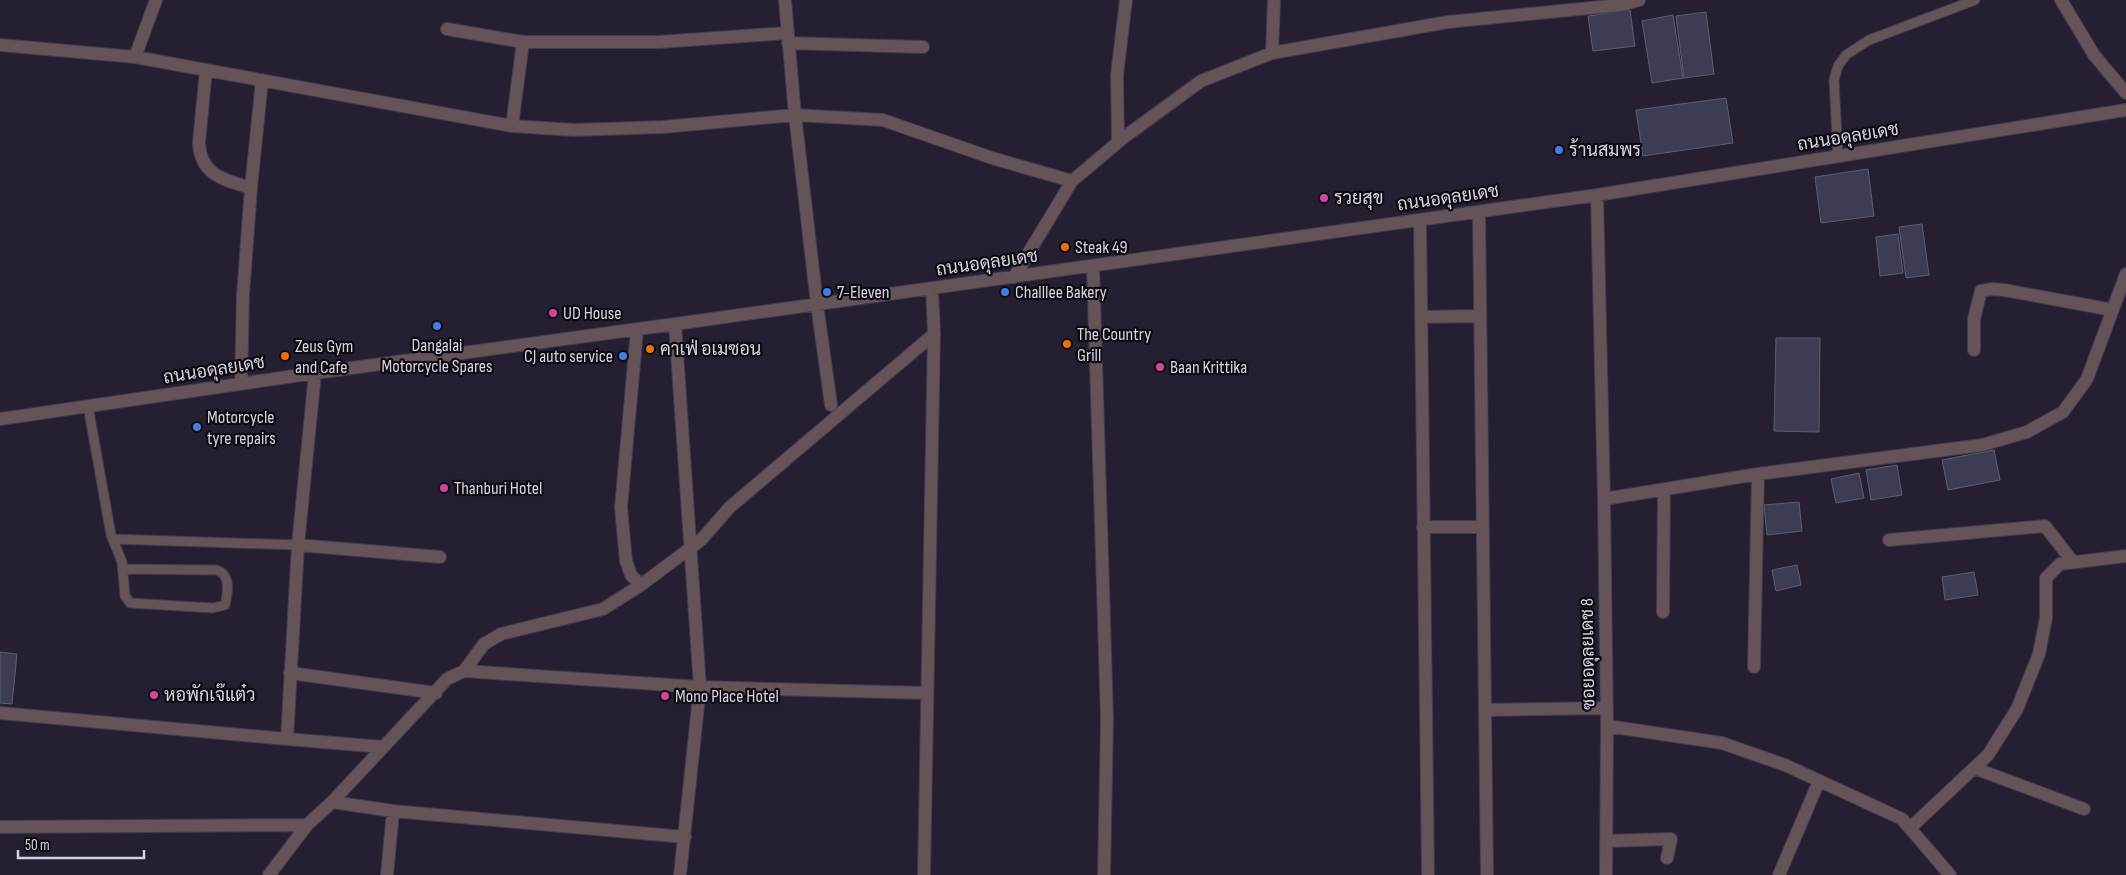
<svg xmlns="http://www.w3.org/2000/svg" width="2126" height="875" font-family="'Sofia Sans Condensed',Sarabun,sans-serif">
<rect width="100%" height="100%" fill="#261f32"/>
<path fill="#3c3d52" stroke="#5c5d74" d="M 1630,10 L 1635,46 L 1593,51 L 1588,16 Z
M 1706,12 L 1714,74 L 1684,78 L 1676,16 Z
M 1673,15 L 1683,78 L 1652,83 L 1642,21 Z
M 1726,98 L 1733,143 L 1643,156 L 1636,110 Z
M 1868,169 L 1874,216 L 1821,223 L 1815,177 Z
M 1922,224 L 1929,275 L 1906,278 L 1899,227 Z
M 1898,234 L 1903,273 L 1880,276 L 1876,237 Z
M 1776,338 L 1820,338 L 1819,432 L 1774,431 Z
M 1994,450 L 2000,480 L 1948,490 L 1942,460 Z
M 1897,465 L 1902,495 L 1871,500 L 1866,470 Z
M 1859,473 L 1864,498 L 1836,503 L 1831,479 Z
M 1799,502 L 1802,531 L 1767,535 L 1764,505 Z
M 1797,565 L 1801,585 L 1776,591 L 1772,570 Z
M 1974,572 L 1978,595 L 1945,600 L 1942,577 Z
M 0,652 L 17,654 L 12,704 L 0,703 Z"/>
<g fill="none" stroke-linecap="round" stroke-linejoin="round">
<g stroke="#423c4e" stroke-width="11">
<path id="service" d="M 1838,156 L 1834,80 L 1838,66 L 1846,55 L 1869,40 L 1975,0
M 88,406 L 111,535 L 122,562 L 125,596 L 130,603 L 213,608 L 225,605 C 228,592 231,574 216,570 L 123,569
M 113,539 L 298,545"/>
</g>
<g stroke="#423c4e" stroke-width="14">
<path id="minor" d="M 785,0 L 795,115 L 817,304 L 831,405
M 447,29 L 523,42
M 788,43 L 923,47
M 0,45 L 135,57 L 512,126 L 574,130 L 663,127 L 795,115 L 883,120 L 992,158 L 1072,181
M 1272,53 L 1274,0
M 135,57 L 156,0
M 206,70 L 199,142 C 200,175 224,180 251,188
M 512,126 L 523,42 L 659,42 L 787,33
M 1118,141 L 1117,75 L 1126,0
M 1597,195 L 1604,499 L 1607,726 L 1722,743 L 1785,765 L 1902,819 L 1950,875
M 1479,212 L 1487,875
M 1420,220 L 1428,875
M 1093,266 L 1107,718 L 1104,875
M 1014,277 L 1072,181 L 1123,138 L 1201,81 L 1272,53 L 1448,22 L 1621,5 L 1639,0
M 1421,317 L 1480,316
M 675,324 L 700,687 L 680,875
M 637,330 L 621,507 L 626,561 L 631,575 L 641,585
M 1974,350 L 1974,319 L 1981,291 L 1992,289 L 2004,290 L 2113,310
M 315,373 L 298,545 L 287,739 L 383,747
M 241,384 L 243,295 L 251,188 L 262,80
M 0,419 L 315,373 L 675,324 L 1597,195 L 2126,110
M 1604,499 L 1758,474 L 1982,445 L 2027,432 L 2063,412 L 2087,379 L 2126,274
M 1423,527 L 1483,527
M 1889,540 L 2045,526 L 2073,562
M 298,545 L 440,557
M 1663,612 L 1664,490
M 1754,667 L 1758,474
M 464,671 L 484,644 L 501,634 L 603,609 L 641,585 L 701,540 L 730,507 L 934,334
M 290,673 L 436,693
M 1485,710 L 1607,708
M 0,713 L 287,739
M 1974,768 L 2084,809
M 332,802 L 393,811 L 685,837
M 0,827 L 307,825
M 1910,828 L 1988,755 L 2017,709 L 2039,654 L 2046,618 L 2046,578 L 2060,564 L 2126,556
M 1606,841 L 1671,839 L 1667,858
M 269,875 L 307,825 L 332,802 L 447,679 L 464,671 L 700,687 L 926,693
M 387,875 L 393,811
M 924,875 L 934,334 L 932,288
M 1606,875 L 1607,726
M 1779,875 L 1819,781"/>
</g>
<g stroke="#423c4e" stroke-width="14">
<path id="tertiary" d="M 2061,0 L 2094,55 L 2126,93"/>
</g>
<use href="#service" stroke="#645357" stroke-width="9"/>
<use href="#minor" stroke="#645357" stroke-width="12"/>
<use href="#tertiary" stroke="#645357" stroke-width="12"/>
</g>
<g fill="#3f7fe0" stroke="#0e0b13" stroke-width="2">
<circle cx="1559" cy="150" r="5"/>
<circle cx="827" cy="292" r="5"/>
<circle cx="1005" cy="292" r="5"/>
<circle cx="437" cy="326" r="5"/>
<circle cx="623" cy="356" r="5"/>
<circle cx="197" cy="427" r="5"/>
</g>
<g fill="#d1479c" stroke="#0e0b13" stroke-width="2">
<circle cx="1324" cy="198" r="5"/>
<circle cx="553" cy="313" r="5"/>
<circle cx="1160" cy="367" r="5"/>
<circle cx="444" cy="488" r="5"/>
<circle cx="154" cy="695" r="5"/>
<circle cx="665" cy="696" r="5"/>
</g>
<g fill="#e8710a" stroke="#0e0b13" stroke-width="2">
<circle cx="1065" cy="247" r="5"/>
<circle cx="1067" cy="344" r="5"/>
<circle cx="650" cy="349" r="5"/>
<circle cx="285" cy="356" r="5"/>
</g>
<g text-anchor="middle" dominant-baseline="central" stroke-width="4.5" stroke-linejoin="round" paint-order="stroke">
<g font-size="18" fill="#d8d3e1" stroke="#0e0b13">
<text transform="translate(1848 137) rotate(-9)">ถนนอดุลยเดช</text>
<text transform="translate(1448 198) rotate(-8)">ถนนอดุลยเดช</text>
<text transform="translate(987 263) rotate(-8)">ถนนอดุลยเดช</text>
<text transform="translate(214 370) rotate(-9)">ถนนอดุลยเดช</text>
<text transform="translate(1588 654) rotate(-91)">ซอยอดุลยเดช 8</text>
</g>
<g font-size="18" fill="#d8d3e1" stroke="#0e0b13" text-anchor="start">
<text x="1569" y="150">ร้านสมพร</text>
<text x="1334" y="198">รวยสุข</text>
<text x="1075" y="247">Steak 49</text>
<text x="837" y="292">7-Eleven</text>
<text x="1015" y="292">Challlee Bakery</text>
<text x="563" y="313">UD House</text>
<text x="1077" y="334">The Country<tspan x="1077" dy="21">Grill</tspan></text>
<text x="437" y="345" text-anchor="middle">Dangalai<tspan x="437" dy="21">Motorcycle Spares</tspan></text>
<text x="295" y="346">Zeus Gym<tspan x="295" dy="21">and Cafe</tspan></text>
<text x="660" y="349">คาเฟ่ อเมซอน</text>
<text x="613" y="356" text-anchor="end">CJ auto service</text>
<text x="1170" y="367">Baan Krittika</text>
<text x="207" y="417">Motorcycle<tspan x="207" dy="21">tyre repairs</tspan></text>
<text x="454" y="488">Thanburi Hotel</text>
<text x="164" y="695">หอพักเจ๊แต๋ว</text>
<text x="675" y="696">Mono Place Hotel</text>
</g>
</g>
<path d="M18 850v8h126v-8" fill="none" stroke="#d8d3e1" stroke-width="2.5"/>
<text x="25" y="850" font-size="15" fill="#d8d3e1" stroke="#0e0b13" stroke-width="4" paint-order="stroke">50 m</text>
</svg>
